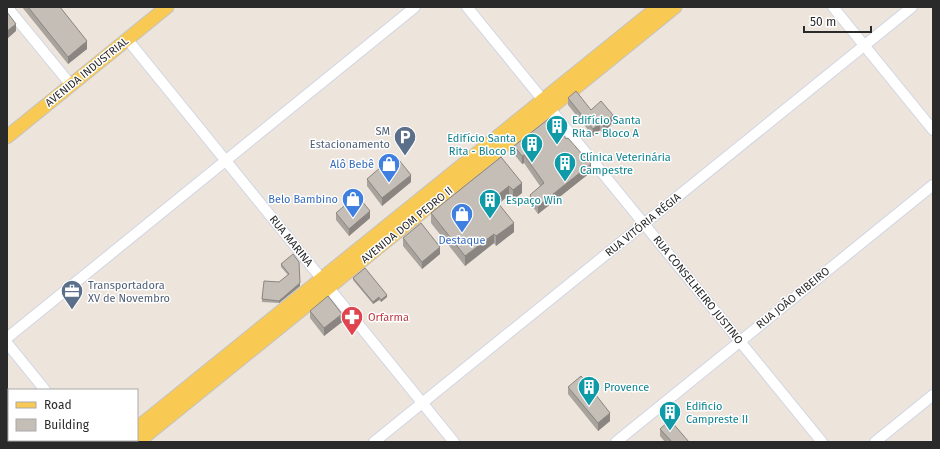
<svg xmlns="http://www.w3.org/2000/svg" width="940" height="449" font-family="'Fira Sans',sans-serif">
<rect width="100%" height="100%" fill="#ede4db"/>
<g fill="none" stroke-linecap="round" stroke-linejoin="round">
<g stroke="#d0d5e4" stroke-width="12">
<path id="minor" d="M 7,7 L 71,85
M 467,7 L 822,442
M 833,7 L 933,130
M 127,39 L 454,442
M 7,338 L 415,7
M 7,343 L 45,390
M 86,440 L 88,442
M 374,442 L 912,7
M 616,442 L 933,185
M 875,442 L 933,395"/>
</g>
<g stroke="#c3c3c3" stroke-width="15">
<path id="major" d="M 7,137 L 167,7
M 137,428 L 658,7
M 120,442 L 122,440
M 138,442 L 675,7"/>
</g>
<use href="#minor" stroke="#fff" stroke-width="10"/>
<use href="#major" stroke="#f9ca53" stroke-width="13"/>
</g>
<path fill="#a9a39d" d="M 22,7 L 60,7 L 87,49 L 68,64 Z
M 568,98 L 613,122 L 603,134 L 600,130 L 593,136 L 568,105 Z
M 566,139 L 591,172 L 538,214 L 530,203 L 530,195 L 540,186 L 524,163 L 522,164 L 514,154 L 514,146 Z
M 501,157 L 522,193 L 513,200 L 509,195 L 499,204 L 514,232 L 496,246 L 494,243 L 465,266 L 431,223 L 431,213 Z
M 367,179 L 411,182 L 382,206 L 367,186 Z
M 336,213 L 370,218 L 349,236 L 336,220 Z
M 403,238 L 440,254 L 422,269 L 403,246 Z
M 281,264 L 300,286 L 279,303 L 262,302 L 262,299 L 288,275 L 281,267 Z
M 353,278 L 387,297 L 381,302 L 379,300 L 373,304 L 353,280 Z
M 310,311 L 342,322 L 324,336 L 310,318 Z
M 568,387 L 610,421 L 598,431 L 568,394 Z
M 660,429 L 689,442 L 665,442 L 660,436 Z"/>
<path fill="#8a8580" d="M 16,24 L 16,31 L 7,39 L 7,31 Z
M 87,41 L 87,49 L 68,64 L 68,57 Z
M 613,115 L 613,122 L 603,134 L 603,126 Z
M 600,123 L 600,130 L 593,136 L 593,129 Z
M 524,155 L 524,163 L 522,164 L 522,156 Z
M 591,164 L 591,172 L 538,214 L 538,206 Z
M 411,175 L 411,182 L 382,206 L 382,198 Z
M 522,183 L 522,193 L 513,200 L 513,190 Z
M 509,186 L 509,195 L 494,207 L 494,198 Z
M 370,211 L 370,218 L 349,236 L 349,229 Z
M 514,223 L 514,232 L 496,246 L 496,236 Z
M 494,234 L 494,243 L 465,266 L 465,256 Z
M 440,247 L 440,254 L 422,269 L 422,262 Z
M 300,283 L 300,286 L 279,303 L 279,301 Z
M 387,295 L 387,297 L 381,302 L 381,300 Z
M 379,297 L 379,300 L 373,304 L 373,302 Z
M 342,314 L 342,322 L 324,336 L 324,328 Z
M 610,413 L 610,421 L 598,431 L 598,423 Z"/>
<path fill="#c5beb7" stroke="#8a8580" d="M 28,7 L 60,7 L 87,41 L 68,57 Z
M 7,12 L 16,24 L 7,31 Z
M 576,91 L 591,110 L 601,101 L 613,115 L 603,126 L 600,123 L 593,129 L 568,98 Z
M 551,117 L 566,139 L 568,138 L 591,164 L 538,206 L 530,195 L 544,183 L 524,155 L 522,156 L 514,146 Z
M 395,155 L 411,175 L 382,198 L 367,179 Z
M 501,157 L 522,183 L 513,190 L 509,186 L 494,198 L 514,223 L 496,236 L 494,234 L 465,256 L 431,213 Z
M 357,195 L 370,211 L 349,229 L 336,213 Z
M 421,223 L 440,247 L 422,262 L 403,238 Z
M 293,254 L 299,262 L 300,283 L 279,301 L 262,299 L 264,281 L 279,282 L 289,274 L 281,264 Z
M 365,268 L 387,295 L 381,300 L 379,297 L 373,302 L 353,278 Z
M 328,296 L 342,314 L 324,328 L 310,311 Z
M 581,376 L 610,413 L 598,423 L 568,387 Z
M 670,420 L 689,442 L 672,442 L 660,429 Z"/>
<defs>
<g id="building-pin" transform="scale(1.15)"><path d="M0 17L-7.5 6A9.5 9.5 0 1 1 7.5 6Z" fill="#0f9aa8" stroke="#fff"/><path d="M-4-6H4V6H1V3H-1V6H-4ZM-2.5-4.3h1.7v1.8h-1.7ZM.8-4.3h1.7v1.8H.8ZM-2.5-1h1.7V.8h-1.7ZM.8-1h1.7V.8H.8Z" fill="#fff"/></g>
<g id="parking-pin" transform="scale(1.15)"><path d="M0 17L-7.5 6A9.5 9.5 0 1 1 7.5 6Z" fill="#5c6f8a" stroke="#fff"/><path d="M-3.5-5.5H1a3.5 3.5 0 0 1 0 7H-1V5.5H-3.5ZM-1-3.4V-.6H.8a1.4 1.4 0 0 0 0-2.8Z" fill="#fff"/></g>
<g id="shop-pin" transform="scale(1.15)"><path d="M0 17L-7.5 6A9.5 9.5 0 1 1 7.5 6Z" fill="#3f7fe0" stroke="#fff"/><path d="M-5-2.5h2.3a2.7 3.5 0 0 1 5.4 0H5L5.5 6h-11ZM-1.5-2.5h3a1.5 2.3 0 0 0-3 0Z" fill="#fff"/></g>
<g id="office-pin" transform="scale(1.15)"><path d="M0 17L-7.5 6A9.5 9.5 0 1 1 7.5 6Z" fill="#5c6f8a" stroke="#fff"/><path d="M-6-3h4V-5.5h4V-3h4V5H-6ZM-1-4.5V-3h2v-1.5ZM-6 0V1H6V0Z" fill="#fff"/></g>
<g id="pharmacy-pin" transform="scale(1.15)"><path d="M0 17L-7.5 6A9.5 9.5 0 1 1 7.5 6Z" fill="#e0444e" stroke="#fff"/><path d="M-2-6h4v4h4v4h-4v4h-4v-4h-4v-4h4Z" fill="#fff"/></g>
</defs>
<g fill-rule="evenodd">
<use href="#building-pin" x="557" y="126"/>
<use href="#parking-pin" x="405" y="137"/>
<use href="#building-pin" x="532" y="144"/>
<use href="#building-pin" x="565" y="163"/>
<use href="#shop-pin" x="389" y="164"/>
<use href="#shop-pin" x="353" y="199"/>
<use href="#building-pin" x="490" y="200"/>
<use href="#shop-pin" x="462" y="214"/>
<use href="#office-pin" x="72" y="291"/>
<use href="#pharmacy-pin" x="352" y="317"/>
<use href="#building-pin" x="589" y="387"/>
<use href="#building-pin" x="670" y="412"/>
</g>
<g text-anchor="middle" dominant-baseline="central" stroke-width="3" stroke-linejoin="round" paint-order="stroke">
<g font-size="11" fill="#2a2a2a" stroke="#fff">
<text transform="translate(87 72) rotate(-39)">AVENIDA INDUSTRIAL</text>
<text transform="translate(407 225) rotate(-39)">AVENIDA DOM PEDRO II</text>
<text transform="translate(643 225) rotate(-39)">RUA VITÓRIA RÉGIA</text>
<text transform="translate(291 241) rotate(51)">RUA MARINA</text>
<text transform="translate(698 290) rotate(51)">RUA CONSELHEIRO JUSTINO</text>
<text transform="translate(793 298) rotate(-39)">RUA JOÃO RIBEIRO</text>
</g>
<g font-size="11" fill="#0d838f" stroke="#fff" text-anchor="start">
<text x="572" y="120">Edifício Santa<tspan x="572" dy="13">Rita - Bloco A</tspan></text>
<text x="516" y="138" text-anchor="end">Edifício Santa<tspan x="516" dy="13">Rita - Bloco B</tspan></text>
<text x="580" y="157">Clínica Veterinária<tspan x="580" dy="13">Campestre</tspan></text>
<text x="506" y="200">Espaço Win</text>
<text x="604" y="387">Provence</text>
<text x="686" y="406">Edificio<tspan x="686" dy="13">Campreste II</tspan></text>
</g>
<g font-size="11" fill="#4e5e75" stroke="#fff" text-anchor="end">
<text x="390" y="131">SM<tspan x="390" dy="13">Estacionamento</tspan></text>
<text x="88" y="285" text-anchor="start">Transportadora<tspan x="88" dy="13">XV de Novembro</tspan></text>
</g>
<g font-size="11" fill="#366cbe" stroke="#fff" text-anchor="end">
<text x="374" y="164">Alô Bebê</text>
<text x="338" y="199">Belo Bambino</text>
<text x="462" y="240" text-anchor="middle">Destaque</text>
</g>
<g font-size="11" fill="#be3a42" stroke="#fff" text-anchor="start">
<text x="368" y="317">Orfarma</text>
</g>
</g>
<rect width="940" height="449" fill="none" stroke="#2a2a2a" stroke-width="16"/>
<rect x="8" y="389" width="130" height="52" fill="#ffffff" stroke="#aaaaaa"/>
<rect x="16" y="402" width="20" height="6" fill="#f9ca53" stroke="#aaaaaa"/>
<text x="44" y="409" font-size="12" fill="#2a2a2a">Road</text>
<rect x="16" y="419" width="20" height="12" fill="#c5beb7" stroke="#aaaaaa"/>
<text x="44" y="429" font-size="12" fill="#2a2a2a">Building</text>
<path d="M804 26v6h67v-6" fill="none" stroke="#2a2a2a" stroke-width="2"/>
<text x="810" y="26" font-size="12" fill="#2a2a2a" stroke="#ffffff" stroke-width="3" paint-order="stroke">50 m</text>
</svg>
